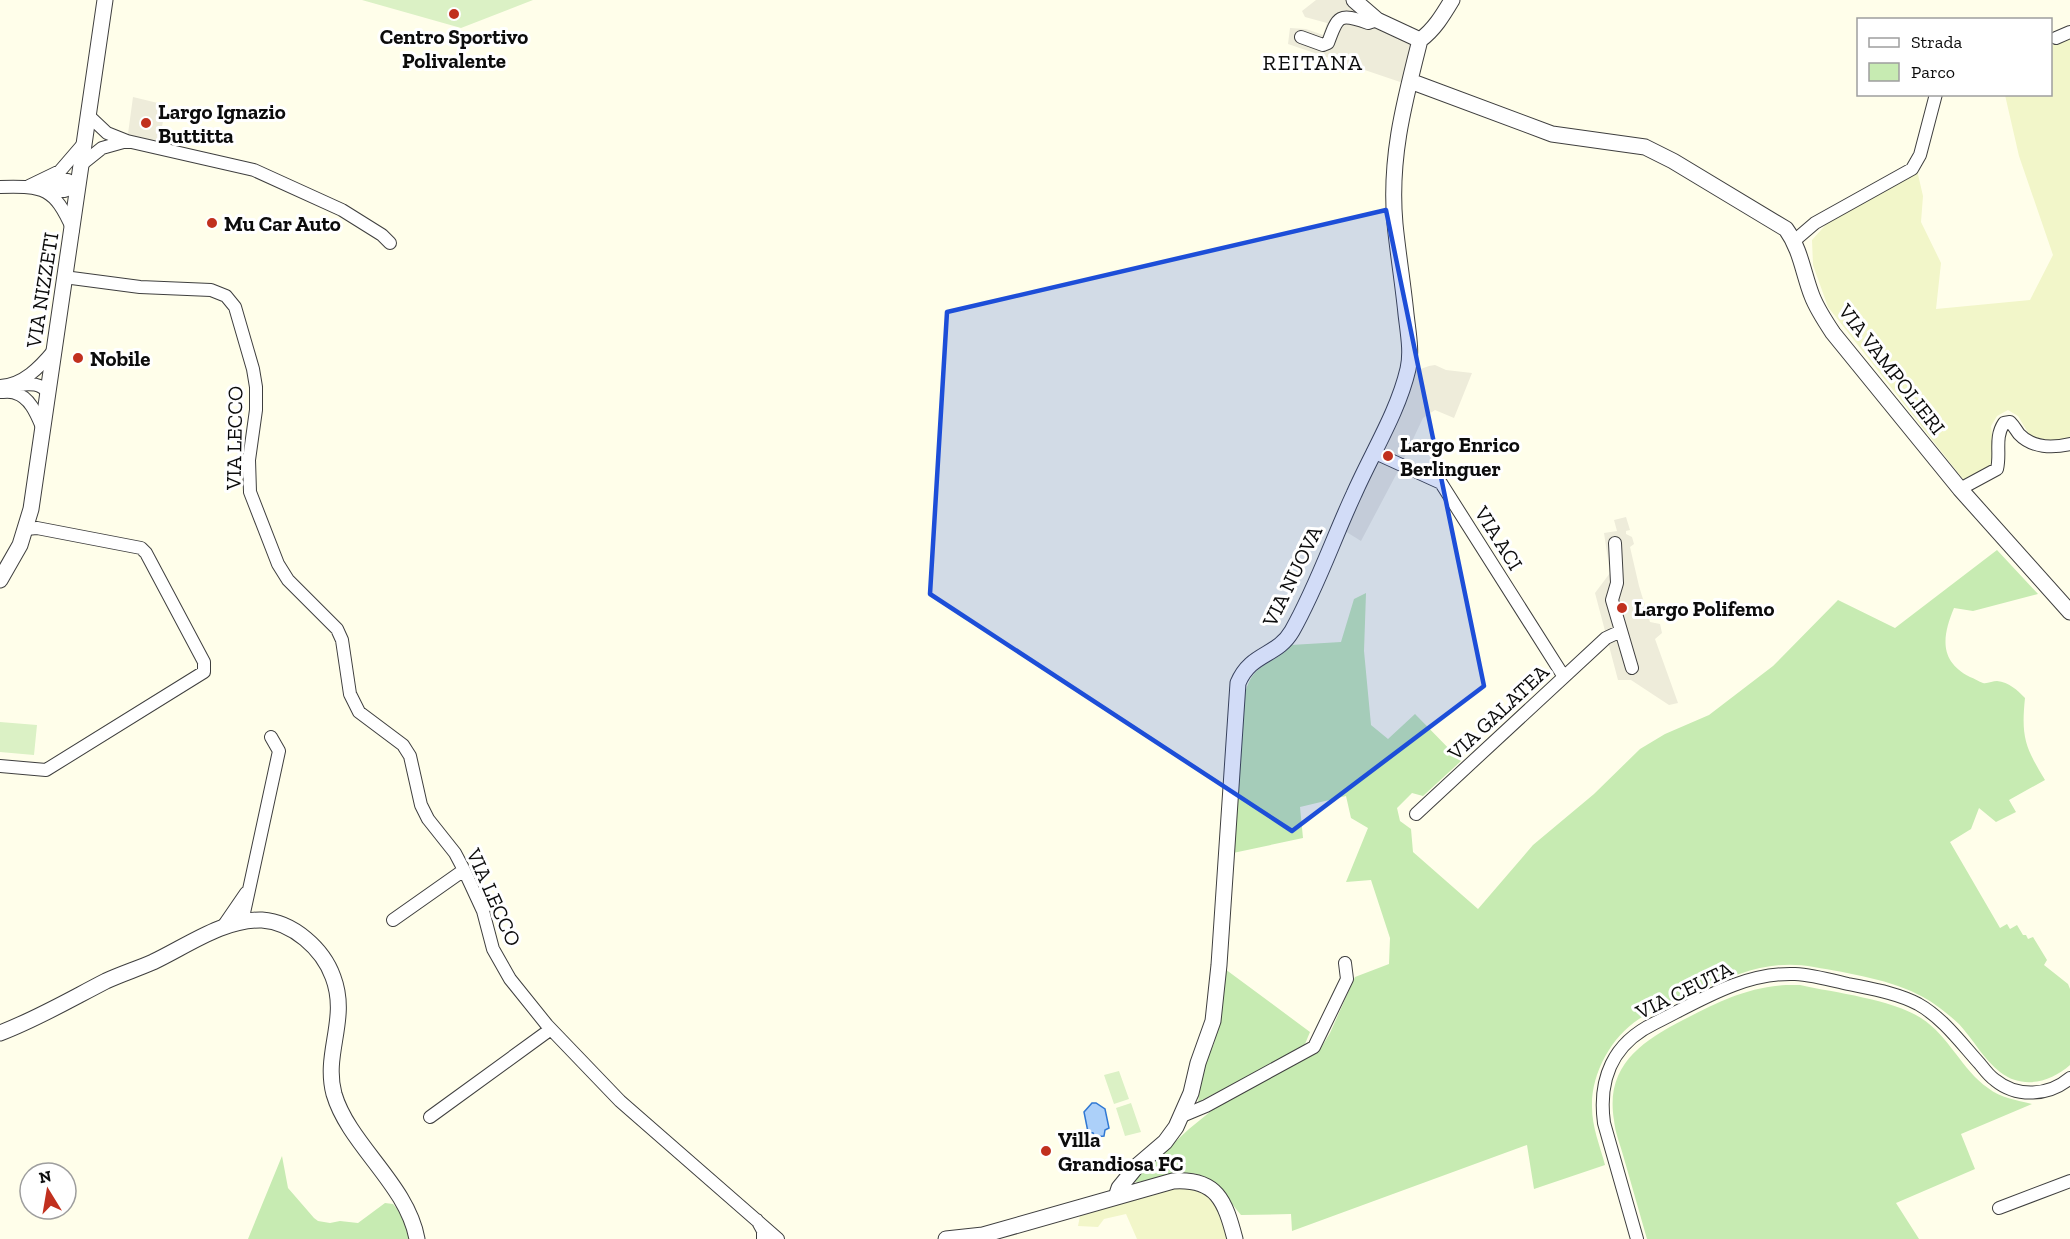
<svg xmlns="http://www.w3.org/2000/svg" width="2070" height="1239" font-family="'Zilla Slab',serif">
<rect width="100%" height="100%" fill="#fffeea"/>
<path fill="#f2f6c9" d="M 2070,38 L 2070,440 L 2058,442 L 2030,436 L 2018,416 L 2008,410 L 1997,416 L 1991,426 L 1995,461 L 1992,466 L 1966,483 L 1828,307 L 1813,265 L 1812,240 L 1830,220 L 1917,170 L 1923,196 L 1921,222 L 1941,263 L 1936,309 L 2030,300 L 2053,255 L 2019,156 L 2005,95 L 2050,94 L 2051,46 Z
M 1179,1187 L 1203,1190 L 1217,1203 L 1227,1239 L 1137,1239 L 1126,1214 L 1104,1219 L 1098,1227 L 1078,1226 L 1080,1216 Z"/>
<path fill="#c7ebb2" d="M 1997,550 L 2038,594 L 1973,611 L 1954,608 C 1942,637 1939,661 1970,677 C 1974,678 1979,682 1983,683 C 1987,684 1993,681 1997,681 C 2009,682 2017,690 2025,698 C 2021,737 2025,747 2045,780 L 2009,800 L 2016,812 L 1996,822 L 1979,808 L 1971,829 L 1950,842 L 2000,928 L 2007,924 L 2010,929 L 2017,925 L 2023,935 L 2026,935 L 2028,939 L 2033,937 L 2047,960 L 2044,965 L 2068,984 L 2070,989 L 2070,1065 C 2051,1082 2023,1090 2000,1072 C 1984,1060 1973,1039 1959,1024 C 1948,1014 1936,1004 1923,997 C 1893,980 1848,973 1814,967 C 1772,959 1738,973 1701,990 C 1681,999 1658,1007 1639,1019 C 1611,1037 1591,1074 1592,1107 C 1592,1127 1600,1146 1605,1165 L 1534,1189 L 1527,1145 L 1292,1231 L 1291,1214 L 1241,1215 C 1219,1188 1211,1167 1171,1174 C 1158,1176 1147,1182 1134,1182 L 1136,1178 L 1189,1129 L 1227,1098 L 1319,1051 L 1330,1033 L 1355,977 L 1389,964 L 1390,938 L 1371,880 L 1346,882 L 1368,828 L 1351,818 L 1346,796 L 1300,807 L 1303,838 L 1233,853 C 1235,819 1237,786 1239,752 C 1241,729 1239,701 1250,680 C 1259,662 1280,661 1291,645 L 1341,642 L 1354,599 L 1366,593 L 1364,651 L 1371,725 L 1388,739 L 1415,714 L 1461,761 L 1423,796 L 1412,793 L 1397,808 L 1400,821 L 1411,829 L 1413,852 L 1478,909 L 1533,845 L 1594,794 L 1640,749 L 1665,734 L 1709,715 L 1773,666 L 1838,600 L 1895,628 Z
M 1225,969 L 1310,1032 L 1305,1044 L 1296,1052 L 1198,1102 L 1203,1065 L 1214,1044 Z
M 1786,985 L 1800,985 C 1836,993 1891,999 1921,1018 C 1949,1036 1962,1070 1988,1088 C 2001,1098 2016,1100 2032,1104 L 1961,1134 L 1975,1169 L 1896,1203 L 1919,1239 L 1647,1239 C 1639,1211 1631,1183 1623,1155 C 1620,1144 1615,1132 1614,1120 C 1605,1067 1640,1042 1683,1020 C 1719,1002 1744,988 1786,985 Z
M 282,1156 L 288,1188 L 314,1218 L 318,1221 L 330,1223 L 340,1221 L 358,1223 L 385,1203 L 393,1204 L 404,1218 L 409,1239 L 248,1239 Z"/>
<path fill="#dbf1c5" d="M 362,0 L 533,0 L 461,28 Z
M 0,722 L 37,725 L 34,755 L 0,752 Z
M 1119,1071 L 1129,1099 L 1114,1104 L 1104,1075 Z
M 1131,1103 L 1141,1132 L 1125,1136 L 1116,1108 Z"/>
<path fill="#eeecda" d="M 1316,0 L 1354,0 L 1420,40 L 1409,85 L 1288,44 L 1290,28 L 1306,29 L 1323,35 L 1327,23 L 1305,17 L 1302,11 Z
M 133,97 L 166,105 L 158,148 L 127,141 Z
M 1435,365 L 1446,370 L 1472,373 L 1454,418 L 1435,410 L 1423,418 L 1397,473 L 1361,541 L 1340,528 L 1415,371 L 1429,366 Z
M 1626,517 L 1630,530 L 1626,531 L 1626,534 L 1632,537 L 1634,544 L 1630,547 L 1639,586 L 1650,622 L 1660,624 L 1662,633 L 1655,639 L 1678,703 L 1669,705 L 1631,680 L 1618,680 L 1595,593 L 1610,573 L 1604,533 L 1617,531 L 1614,520 Z"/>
<path fill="#acd0f9" stroke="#3078d3" stroke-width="1.5" d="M 1092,1103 L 1096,1103 L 1105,1109 L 1109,1128 L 1105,1130 L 1104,1136 L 1095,1137 L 1093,1133 L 1088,1132 L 1084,1112 Z"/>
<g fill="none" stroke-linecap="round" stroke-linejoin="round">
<g stroke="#3f3f3f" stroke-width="14">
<path id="minor" d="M 1301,37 L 1323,45 L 1328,43 C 1338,15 1339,13 1368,23 L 1377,20
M 2056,38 L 2070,32
M 89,116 L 107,133 L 127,141 L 254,170 L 342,210 L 382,235 L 390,243
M 82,164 L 102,148 L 127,141
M 46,180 L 68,180 L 79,186
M 29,186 L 60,171 L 85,142
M 0,187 C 44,186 54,187 73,230
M 45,190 L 64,191 L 79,186
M 1794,241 L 1815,223 L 1912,169 L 1920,155 L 1936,94
M 64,277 L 140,287 L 211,290 L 226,296 L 235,307 L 253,369 L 256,387 L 256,410 L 249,460 L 250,492 L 278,564 L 288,580 L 337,629 L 342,640 L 350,694 L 359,712 L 403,745 L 410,756 L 421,805 L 428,819 L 455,853 L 464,870 L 483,911 L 493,949 L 510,979 L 547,1025 L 620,1101 L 778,1239
M 16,385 C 29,384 40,382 48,393
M 0,386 C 23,385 40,367 54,350
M 0,392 C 4,392 11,391 15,393 C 30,397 37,415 42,427
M 1373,452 L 1441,483 L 1564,677
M 1960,489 L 1997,469 C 2001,453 1994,438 2004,423 L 2010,422 C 2014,426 2016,430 2019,434 C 2032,448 2053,448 2070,444
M 1615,543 L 1617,583 L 1612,600 L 1632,668
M 0,766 L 46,770 L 204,672 L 204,662 L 146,553 L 141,548 L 37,528 L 26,529
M 1416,814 L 1606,638 L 1621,631
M 393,920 L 464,870
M 242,922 L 279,751 L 271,737
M 222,928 L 246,893
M 1182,1116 L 1206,1106 L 1314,1047 L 1347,979 L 1345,963
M 430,1117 L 551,1029
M 1999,1208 L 2070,1181
M 757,1220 L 763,1231 L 763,1239
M 1637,1239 L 1604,1123 C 1598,1079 1613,1043 1655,1023 C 1699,1001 1744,972 1795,974 C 1813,975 1831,980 1848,984 C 1872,989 1897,993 1918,1004 C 1943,1018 1961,1043 1980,1064 C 1984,1069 1989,1076 1995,1080 C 2017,1098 2049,1096 2070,1078"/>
</g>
<g stroke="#3f3f3f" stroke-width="17">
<path id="tertiary" d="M 1354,0 L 1377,20 L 1420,40
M 1420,40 C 1434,30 1443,15 1452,0
M 1410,81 L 1552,134 L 1645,147 L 1673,161 L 1786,229 C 1801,250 1803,273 1812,296 C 1817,309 1825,321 1833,333 L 1960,489 L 2070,612
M 0,580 L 20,545 L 31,509 L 105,0
M 0,1033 C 37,1019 71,999 106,981 C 121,974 137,969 153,962 C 187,946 223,919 262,920 C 293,922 323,949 333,977 C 349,1019 323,1053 334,1094 C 349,1145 407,1184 417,1239
M 1116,1197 L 1119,1188 L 1137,1166 L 1165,1142 L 1176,1127 L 1191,1093 L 1198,1063 L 1213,1021 L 1219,965 L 1238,683 C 1251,652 1277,657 1292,631 C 1317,587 1333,539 1354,494 C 1372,453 1398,412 1408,369 C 1412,352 1408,332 1406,314 C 1403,284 1398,254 1395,224 C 1389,159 1404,103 1420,40
M 946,1239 L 983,1235 L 1173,1181 C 1217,1178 1225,1201 1235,1239"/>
</g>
<use href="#minor" stroke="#fff" stroke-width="12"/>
<use href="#tertiary" stroke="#fff" stroke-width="15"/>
</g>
<path fill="#1d4ed8" fill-opacity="0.2" stroke="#1d4ed8" stroke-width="4.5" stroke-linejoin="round" d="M 1386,210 L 1484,686 L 1292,831 L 930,594 L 947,312 Z"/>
<g fill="#c1301e" stroke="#fff" stroke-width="2">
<circle cx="454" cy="14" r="6"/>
<circle cx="146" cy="123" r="6"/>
<circle cx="212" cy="223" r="6"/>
<circle cx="78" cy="358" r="6"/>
<circle cx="1388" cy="456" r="6"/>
<circle cx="1622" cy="608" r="6"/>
<circle cx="1046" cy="1151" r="6"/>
</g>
<g text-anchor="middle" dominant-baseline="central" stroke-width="6" stroke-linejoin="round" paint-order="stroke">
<g font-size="21" font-weight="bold" fill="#0c0c0c" stroke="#fff" text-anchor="start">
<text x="454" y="36" text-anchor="middle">Centro Sportivo<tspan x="454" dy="24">Polivalente</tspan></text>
<text x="158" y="111">Largo Ignazio<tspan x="158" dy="24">Buttitta</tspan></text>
<text x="224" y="223">Mu Car Auto</text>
<text x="90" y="358">Nobile</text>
<text x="1400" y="444">Largo Enrico<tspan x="1400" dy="24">Berlinguer</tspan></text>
<text x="1634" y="608">Largo Polifemo</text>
<text x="1058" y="1139">Villa<tspan x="1058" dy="24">Grandiosa FC</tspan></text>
</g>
<g font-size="21" fill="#0c0c0c" stroke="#fff">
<text transform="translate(42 290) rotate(-81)">VIA NIZZETI</text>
<text transform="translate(1892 369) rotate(52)">VIA VAMPOLIERI</text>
<text transform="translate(234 438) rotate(-89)">VIA LECCO</text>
<text transform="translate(1499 538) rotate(58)">VIA ACI</text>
<text transform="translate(1292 576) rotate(-64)">VIA NUOVA</text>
<text transform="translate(1498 712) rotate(-43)">VIA GALATEA</text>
<text transform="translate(494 897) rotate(66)">VIA LECCO</text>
<text transform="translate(1684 990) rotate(-26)">VIA CEUTA</text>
</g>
<g font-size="22" letter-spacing="1.5" fill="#0c0c0c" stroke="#fff">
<text x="1313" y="62">REITANA</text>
</g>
</g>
<rect x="1857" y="18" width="195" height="78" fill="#ffffff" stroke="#9e9e9e" stroke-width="1.5"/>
<rect x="1869" y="38" width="30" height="9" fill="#ffffff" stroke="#9e9e9e" stroke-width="1.5"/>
<text x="1911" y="48" font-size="18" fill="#0c0c0c">Strada</text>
<rect x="1869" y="63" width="30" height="18" fill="#c7ebb2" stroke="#9e9e9e" stroke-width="1.5"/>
<text x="1911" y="78" font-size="18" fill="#0c0c0c">Parco</text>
<g transform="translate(48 1191) rotate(349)"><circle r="28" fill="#ffffff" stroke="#9e9e9e" stroke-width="1.5"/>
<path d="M0-4.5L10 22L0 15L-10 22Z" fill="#c1301e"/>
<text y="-9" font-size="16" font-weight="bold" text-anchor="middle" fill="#0c0c0c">N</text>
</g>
</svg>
